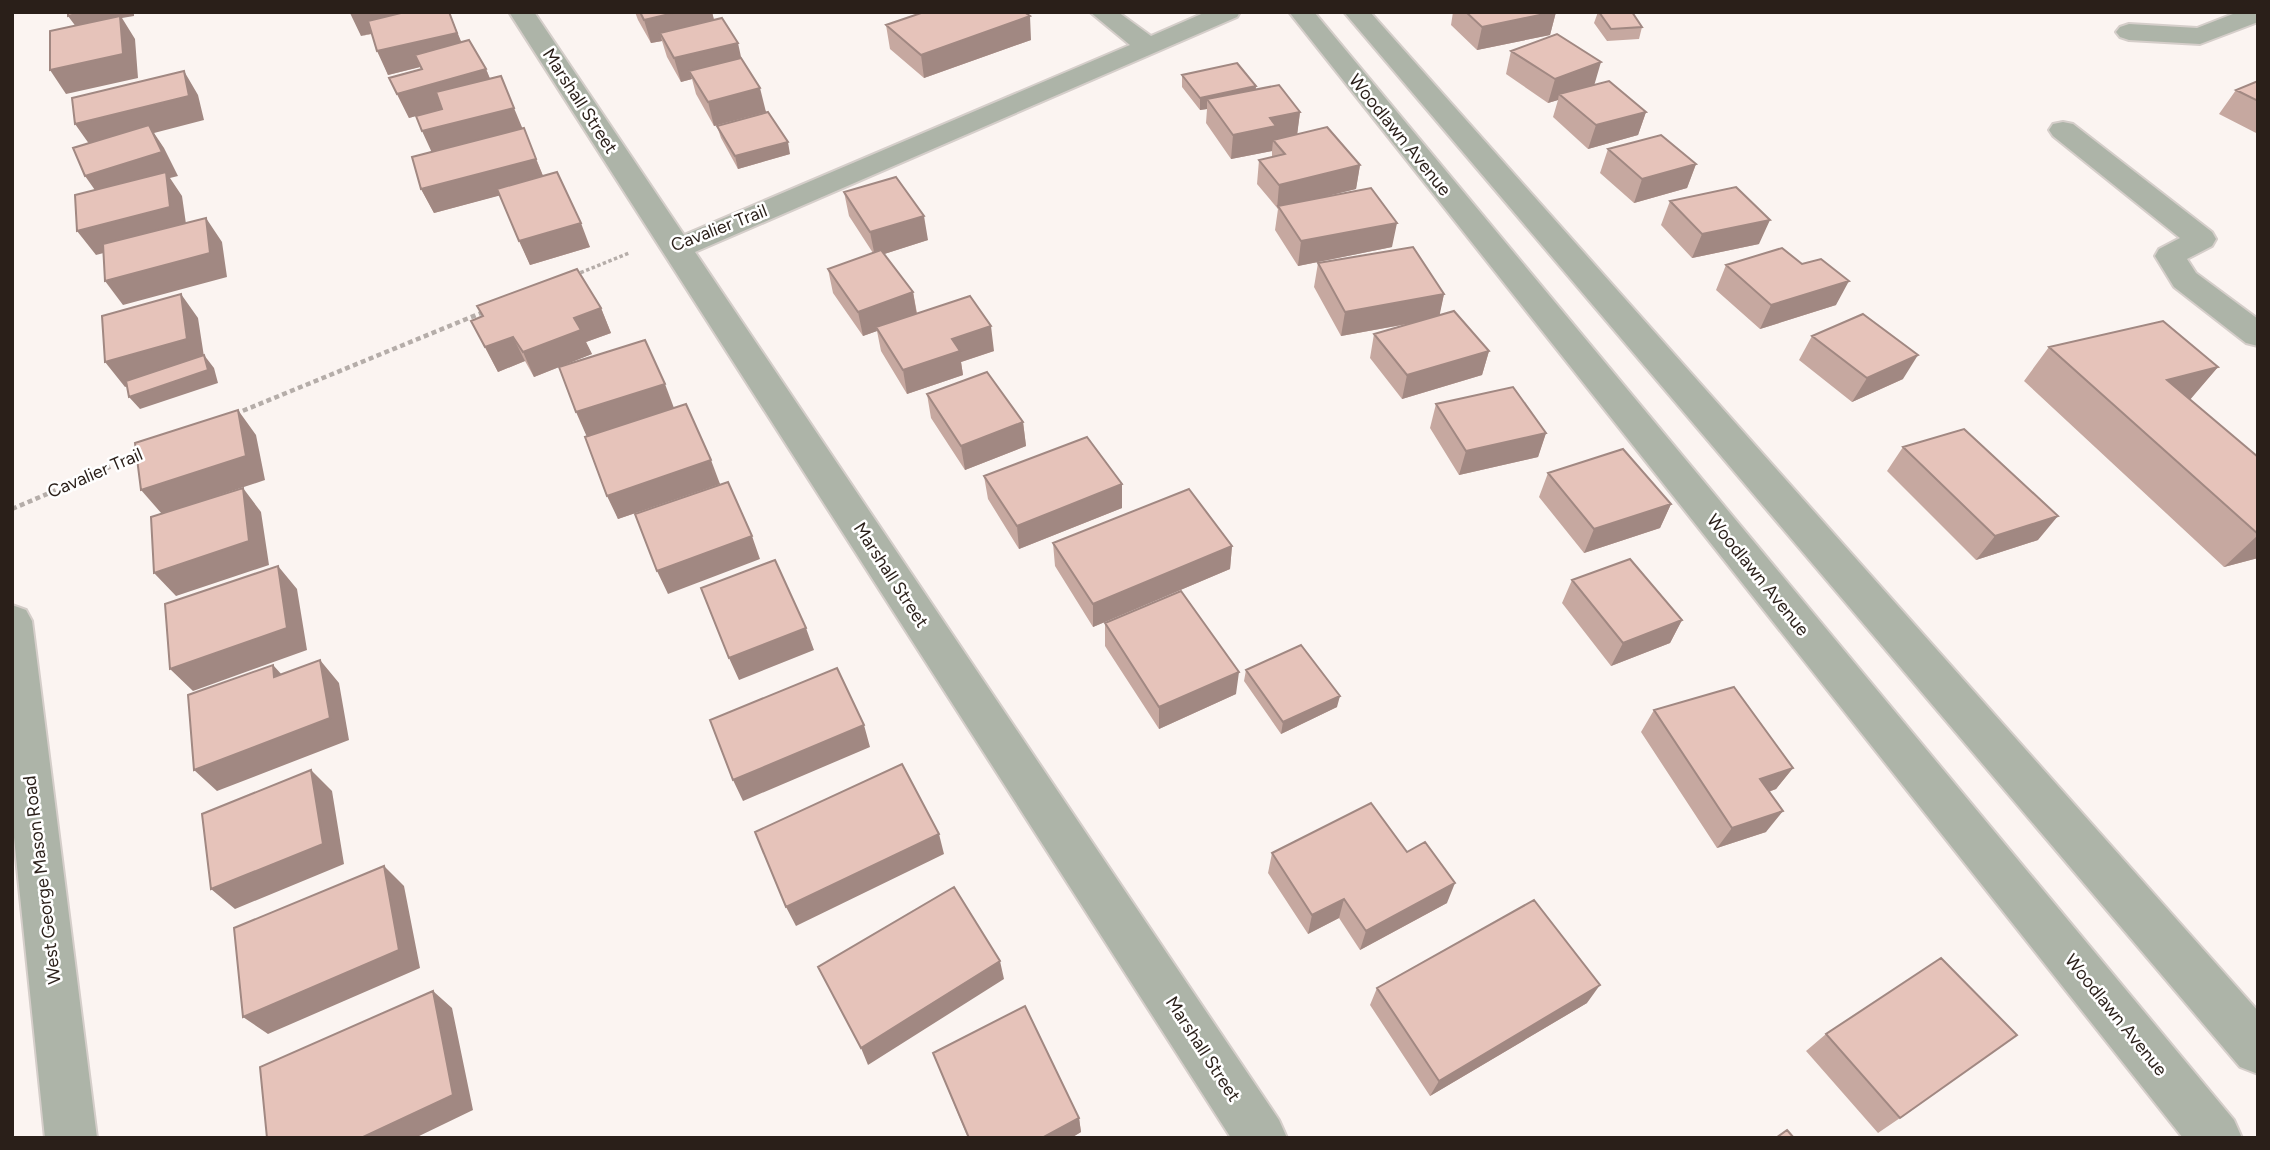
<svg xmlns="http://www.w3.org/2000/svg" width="2270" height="1150" font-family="Figtree,sans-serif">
<rect width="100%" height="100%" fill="#fbf4f1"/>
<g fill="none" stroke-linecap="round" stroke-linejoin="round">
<g stroke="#d5ceca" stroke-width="4">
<path id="minor" d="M 509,12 L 534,12 L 684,235 L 1130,45 L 1090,12 L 1118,12 L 1151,36 L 1206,12 L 1240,12 L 1237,17 L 695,252 L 1279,1120 L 1287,1138 L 1231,1138 Z
M 1289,12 L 1314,12 L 2234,1120 L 2242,1138 L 2183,1138 Z
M 1344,12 L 1370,12 L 2258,1011 L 2258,1074 L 2240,1067 Z
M 2238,12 L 2258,12 L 2258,22 L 2200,44 L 2129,40 L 2120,37 L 2116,32 L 2120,27 L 2129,24 L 2197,28 Z
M 2063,122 L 2073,124 L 2212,232 L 2216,239 L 2212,246 L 2187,259 L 2196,273 L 2258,319 L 2258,346 L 2246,343 L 2174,287 L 2155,256 L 2159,249 L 2180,238 L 2053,136 L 2049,130 L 2053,124 Z
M 12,605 L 26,610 L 32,621 L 97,1138 L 45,1138 L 12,818 Z"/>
</g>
<path stroke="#b5ada9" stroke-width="3.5" stroke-dasharray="3.5 2.5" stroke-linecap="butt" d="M 575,275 L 629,253"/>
<path stroke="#b5ada9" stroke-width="4.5" stroke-dasharray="5 3.5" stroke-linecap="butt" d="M 235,414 L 486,311
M 12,509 L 140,454"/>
<use href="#minor" fill="#adb4a8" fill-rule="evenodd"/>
</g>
<path fill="#c6a8a0" d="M 449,12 L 461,42 L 486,69 L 490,79 L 522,129 L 524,128 L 543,176 L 590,247 L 530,265 L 500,195 L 434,213 L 421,189 L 442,108 L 409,118 L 389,78 L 421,69 L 420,67 L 388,75 L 372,34 L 361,36 Z
M 635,12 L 712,12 L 714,20 L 742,59 L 766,112 L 714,126 L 696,94 L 692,79 L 681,82 L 667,57 L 662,41 L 651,43 L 638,20 Z
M 1453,12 L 1556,12 L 1550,35 L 1477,50 L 1451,25 Z
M 1598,12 L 1632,12 L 1642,27 L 1639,39 L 1607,41 L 1594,23 Z
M 886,25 L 1031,40 L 924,78 L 890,49 Z
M 1511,51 L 1594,85 L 1646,112 L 1638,135 L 1588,149 L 1553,117 L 1558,100 L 1548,103 L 1506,74 Z
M 1182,75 L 1256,86 L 1255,90 L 1300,112 L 1297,134 L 1360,165 L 1356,189 L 1322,197 L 1392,247 L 1298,266 L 1275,230 L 1278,209 L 1257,184 L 1259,160 L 1272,157 L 1272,151 L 1231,159 L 1206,123 L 1207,109 L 1200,110 L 1182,87 Z
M 2258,81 L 2258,134 L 2219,114 L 2236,90 Z
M 717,126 L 790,154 L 738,169 L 721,138 Z
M 1608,149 L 1696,164 L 1687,188 L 1634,203 L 1600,173 Z
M 844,192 L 928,240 L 884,254 L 913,292 L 917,313 L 994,351 L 961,362 L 963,375 L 907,394 L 881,351 L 877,331 L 863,336 L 833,293 L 828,269 L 873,253 L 849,216 Z
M 1670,201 L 1759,244 L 1692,258 L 1661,225 Z
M 1318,263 L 1444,294 L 1439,315 L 1489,351 L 1482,375 L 1402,399 L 1370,358 L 1374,334 L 1413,323 L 1341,336 L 1314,287 Z
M 1726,265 L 1836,305 L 1760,329 L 1716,290 Z
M 477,306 L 601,308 L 611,333 L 586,342 L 592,354 L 561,366 L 674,408 L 720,484 L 618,519 L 587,436 L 559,367 L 534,377 L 525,361 L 498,372 L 471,321 L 483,317 Z
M 1812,336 L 1903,379 L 1852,402 L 1799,360 Z
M 2049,347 L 2218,367 L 2190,399 L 2258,457 L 2258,558 L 2224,567 L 2024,381 Z
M 927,394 L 1023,422 L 1026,446 L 965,470 L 931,418 Z
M 1436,404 L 1546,433 L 1538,457 L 1459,475 L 1430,428 Z
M 1903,447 L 2038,540 L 1976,560 L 1887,471 Z
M 1548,473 L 1671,504 L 1660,528 L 1584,553 L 1539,497 Z
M 984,476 L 1122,484 L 1122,508 L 1019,549 L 988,499 Z
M 1053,543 L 1232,546 L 1230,569 L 1093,627 L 1055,566 Z
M 1572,580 L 1682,620 L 1670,643 L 1611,666 L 1562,603 Z
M 1105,623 L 1236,694 L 1159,729 L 1105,646 Z
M 1246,670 L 1337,707 L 1281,734 L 1244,681 Z
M 1654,710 L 1793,768 L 1776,789 L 1769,792 L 1766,832 L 1717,848 L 1641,732 Z
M 1407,852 L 1447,903 L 1360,950 L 1339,918 L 1308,934 L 1268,873 L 1272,853 Z
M 1377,988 L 1587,1003 L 1430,1096 L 1370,1005 Z
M 1826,1034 L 1900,1118 L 1878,1133 L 1806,1051 Z
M 933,1053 L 1079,1118 L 1081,1132 L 1071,1138 L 968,1138 Z"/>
<path fill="#a18882" d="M 85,12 L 134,12 L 134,16 L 122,18 L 135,39 L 138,78 L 66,94 L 50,70 L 77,28 L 68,16 Z
M 353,12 L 430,12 L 432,20 L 361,36 L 350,13 Z
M 449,12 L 467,56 L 415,55 L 420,67 L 388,75 L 377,51 Z
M 678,12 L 712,12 L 716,28 L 660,33 L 662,41 L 651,43 L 644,20 Z
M 1554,12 L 1556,12 L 1550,35 L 1477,50 L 1482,27 Z
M 1030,16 L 1031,40 L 924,78 L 921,55 Z
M 738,43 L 743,66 L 689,71 L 692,79 L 681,82 L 674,58 Z
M 1601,62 L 1594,86 L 1559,94 L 1558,100 L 1548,103 L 1555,79 Z
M 486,69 L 496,93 L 409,118 L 397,94 Z
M 184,71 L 198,95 L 204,120 L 154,133 L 164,148 L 178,176 L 170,178 L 182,196 L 187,231 L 96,255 L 77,231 L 102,200 L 85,176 L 92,148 L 75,124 Z
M 1256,86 L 1255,99 L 1207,99 L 1207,109 L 1200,110 L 1200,98 Z
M 760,88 L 766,112 L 714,126 L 708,102 Z
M 514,108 L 524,132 L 433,155 L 422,131 Z
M 1300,112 L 1297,136 L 1273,141 L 1272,151 L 1231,159 L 1233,135 L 1270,118 Z
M 1646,112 L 1638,135 L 1588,149 L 1596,125 Z
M 788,142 L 790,154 L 738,169 L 735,156 Z
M 536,159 L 546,183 L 434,213 L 421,189 Z
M 1696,164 L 1687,188 L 1634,203 L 1642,179 Z
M 1360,165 L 1356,189 L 1279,208 L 1278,206 L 1277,209 L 1279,185 Z
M 924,216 L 928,240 L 875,257 L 870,232 Z
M 206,218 L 222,242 L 227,277 L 123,305 L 105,281 Z
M 1770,220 L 1759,244 L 1692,258 L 1702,234 Z
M 581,223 L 590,247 L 530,265 L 519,241 Z
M 1397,223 L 1392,247 L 1298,266 L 1301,241 Z
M 1849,281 L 1836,305 L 1760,329 L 1771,305 Z
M 913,292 L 917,316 L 876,327 L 877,331 L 863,336 L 858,312 Z
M 181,294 L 198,318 L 205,363 L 125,387 L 105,362 Z
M 1444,294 L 1439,318 L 1341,336 L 1345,312 Z
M 601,308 L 611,333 L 586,342 L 592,354 L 534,377 L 523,352 L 574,318 Z
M 991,326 L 994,351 L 961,362 L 963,375 L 907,394 L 903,370 L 952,339 Z
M 513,337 L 525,361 L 498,372 L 485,347 Z
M 1489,351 L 1482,375 L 1402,399 L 1407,375 Z
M 204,355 L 214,368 L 218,383 L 140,409 L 129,397 Z
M 1918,355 L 1903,379 L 1852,402 L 1867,378 Z
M 2218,367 L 2189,401 L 2167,380 Z
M 665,384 L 674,408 L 587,437 L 576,412 Z
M 238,410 L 256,435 L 265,480 L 162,514 L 141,490 Z
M 1023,422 L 1026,446 L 965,470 L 961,446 Z
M 1546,433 L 1538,457 L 1459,475 L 1466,451 Z
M 711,460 L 720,484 L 618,519 L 607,496 Z
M 1122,484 L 1122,508 L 1019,549 L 1017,526 Z
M 243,488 L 261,512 L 269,565 L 176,596 L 154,573 Z
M 1671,504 L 1660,528 L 1584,553 L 1594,529 Z
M 2058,516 L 2038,540 L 1976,560 L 1995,536 Z
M 2258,535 L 2258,558 L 2224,567 Z
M 752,536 L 760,559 L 668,594 L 657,571 Z
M 1232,546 L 1230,569 L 1093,627 L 1093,604 Z
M 278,566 L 297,589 L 307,650 L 193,691 L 170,669 Z
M 1682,620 L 1670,643 L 1611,666 L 1623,643 Z
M 806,628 L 814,650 L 739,680 L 729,658 Z
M 320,660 L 339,683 L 349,740 L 217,791 L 194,770 Z
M 273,665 L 293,687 L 274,677 Z
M 1239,672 L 1236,694 L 1159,729 L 1159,707 Z
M 1340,696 L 1337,707 L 1281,734 L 1283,722 Z
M 864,725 L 870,747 L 743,801 L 733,780 Z
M 1793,768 L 1776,789 L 1744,800 L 1760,779 Z
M 311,770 L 332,791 L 344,864 L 235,909 L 211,889 Z
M 1783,811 L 1766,832 L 1717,848 L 1732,828 Z
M 939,834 L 944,854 L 796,926 L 786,907 Z
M 384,866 L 404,886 L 420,968 L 268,1034 L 243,1017 Z
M 1455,883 L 1447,903 L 1360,950 L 1366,931 Z
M 1344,899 L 1339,918 L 1308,934 L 1312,915 Z
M 1000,961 L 1004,979 L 868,1065 L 861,1048 Z
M 1600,985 L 1587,1003 L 1430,1096 L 1439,1081 Z
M 433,991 L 452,1008 L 473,1110 L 415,1138 L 361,1138 Z
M 1079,1118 L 1081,1132 L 1071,1138 L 1042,1138 Z"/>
<path fill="#e6c3ba" stroke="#a18882" stroke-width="2" d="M 68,12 L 85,12 L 68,16 Z
M 405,12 L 449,12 L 457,33 L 377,51 L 368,21 Z
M 640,12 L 678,12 L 644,20 Z
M 924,12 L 1024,12 L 1030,16 L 921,55 L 886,25 Z
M 1466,12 L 1554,12 L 1482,27 Z
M 1599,12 L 1632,12 L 1642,27 L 1611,29 Z
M 120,16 L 123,54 L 50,70 L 50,31 Z
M 722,18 L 738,43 L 674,58 L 660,33 Z
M 1557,34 L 1601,62 L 1555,79 L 1511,51 Z
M 469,40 L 486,69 L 397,94 L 389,78 L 422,69 L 415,55 Z
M 741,58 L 760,88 L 708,102 L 689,71 Z
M 1237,63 L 1256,86 L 1200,98 L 1182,75 Z
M 184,71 L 189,96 L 75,124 L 72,98 Z
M 501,76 L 514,108 L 422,131 L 416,116 L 442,109 L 436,92 Z
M 1609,81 L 1646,112 L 1596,125 L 1559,94 Z
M 2258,81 L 2258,101 L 2236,90 Z
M 1279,85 L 1300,112 L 1270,118 L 1276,126 L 1233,135 L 1207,99 Z
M 768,112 L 788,142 L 735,156 L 717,126 Z
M 149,125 L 162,152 L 85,176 L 73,148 Z
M 1327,127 L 1360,165 L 1279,185 L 1259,160 L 1285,154 L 1273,140 Z
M 524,128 L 536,159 L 421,189 L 412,157 Z
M 1661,135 L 1696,164 L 1642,179 L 1608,149 Z
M 166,172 L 170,207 L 77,231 L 75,195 Z
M 557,172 L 581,223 L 519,241 L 497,189 Z
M 896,177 L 924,216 L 870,232 L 844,192 Z
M 1736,187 L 1770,220 L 1702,234 L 1670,201 Z
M 1371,188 L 1397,223 L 1301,241 L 1278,206 Z
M 206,218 L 210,253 L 105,281 L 103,244 Z
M 1413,247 L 1444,294 L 1345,312 L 1318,263 Z
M 1782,248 L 1802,264 L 1821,259 L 1849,281 L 1771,305 L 1726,265 Z
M 881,250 L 913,292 L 858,312 L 828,269 Z
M 577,269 L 601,308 L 574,318 L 581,330 L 523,352 L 513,337 L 485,347 L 471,321 L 483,316 L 477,306 Z
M 181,294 L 187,339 L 105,362 L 102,316 Z
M 970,296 L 991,326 L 952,339 L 960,351 L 903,370 L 876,327 Z
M 1454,311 L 1489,351 L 1407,375 L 1374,334 Z
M 1863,314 L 1918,355 L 1867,378 L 1812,336 Z
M 2163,321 L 2218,367 L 2167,380 L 2258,457 L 2258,534 L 2049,347 Z
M 645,340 L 665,384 L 576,412 L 559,367 Z
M 204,355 L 208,370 L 129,397 L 126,381 Z
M 987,372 L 1023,422 L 961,446 L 927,394 Z
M 1513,387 L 1546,433 L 1466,451 L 1436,404 Z
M 686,404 L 711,460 L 607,496 L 585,437 Z
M 238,410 L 246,456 L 141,490 L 135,443 Z
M 1964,429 L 2058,516 L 1995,536 L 1903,447 Z
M 1087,437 L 1122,484 L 1017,526 L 984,476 Z
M 1623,449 L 1671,504 L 1594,529 L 1548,473 Z
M 728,482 L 752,536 L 657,571 L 635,514 Z
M 243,488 L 249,541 L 154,573 L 151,517 Z
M 1189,489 L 1232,546 L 1093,604 L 1053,543 Z
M 1630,559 L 1682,620 L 1623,643 L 1572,580 Z
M 775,560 L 806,628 L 729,658 L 701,588 Z
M 278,566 L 287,628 L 170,669 L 165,604 Z
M 1181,591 L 1239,672 L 1159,707 L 1105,623 Z
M 1301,645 L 1340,696 L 1283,722 L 1246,670 Z
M 320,660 L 330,718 L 194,770 L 188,695 L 273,665 L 274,677 Z
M 837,668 L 864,725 L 733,780 L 710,720 Z
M 1734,687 L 1793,768 L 1760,779 L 1783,811 L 1732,828 L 1654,710 Z
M 902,764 L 939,834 L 786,907 L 755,832 Z
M 311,770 L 323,844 L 211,889 L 202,814 Z
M 1371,803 L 1407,852 L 1425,842 L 1455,883 L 1366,931 L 1344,899 L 1312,915 L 1272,853 Z
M 384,866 L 399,950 L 243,1017 L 234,928 Z
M 954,887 L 1000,961 L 861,1048 L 818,967 Z
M 1534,900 L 1600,985 L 1439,1081 L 1377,988 Z
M 1941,958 L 2017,1035 L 1900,1118 L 1826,1034 Z
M 433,991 L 453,1095 L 361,1138 L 267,1138 L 260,1067 Z
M 1025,1006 L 1079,1118 L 1042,1138 L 969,1138 L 933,1053 Z
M 1787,1130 L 1794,1138 L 1776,1138 Z"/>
<g text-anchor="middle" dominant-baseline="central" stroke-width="5" stroke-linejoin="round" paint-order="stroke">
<g font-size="18" fill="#2a1f19" stroke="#fff">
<text transform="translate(580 101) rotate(57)">Marshall Street</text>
<text transform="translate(1400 135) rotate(51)">Woodlawn Avenue</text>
<text transform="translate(719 228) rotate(-21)">Cavalier Trail</text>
<text transform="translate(95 473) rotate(-23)">Cavalier Trail</text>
<text transform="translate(891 575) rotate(57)">Marshall Street</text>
<text transform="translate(1758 575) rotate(51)">Woodlawn Avenue</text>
<text transform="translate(42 880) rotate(-97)">West George Mason Road</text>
<text transform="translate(2116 1015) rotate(51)">Woodlawn Avenue</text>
<text transform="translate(1203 1049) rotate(57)">Marshall Street</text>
</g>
</g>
<rect width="2270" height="1150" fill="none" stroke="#2a1f19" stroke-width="28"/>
</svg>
